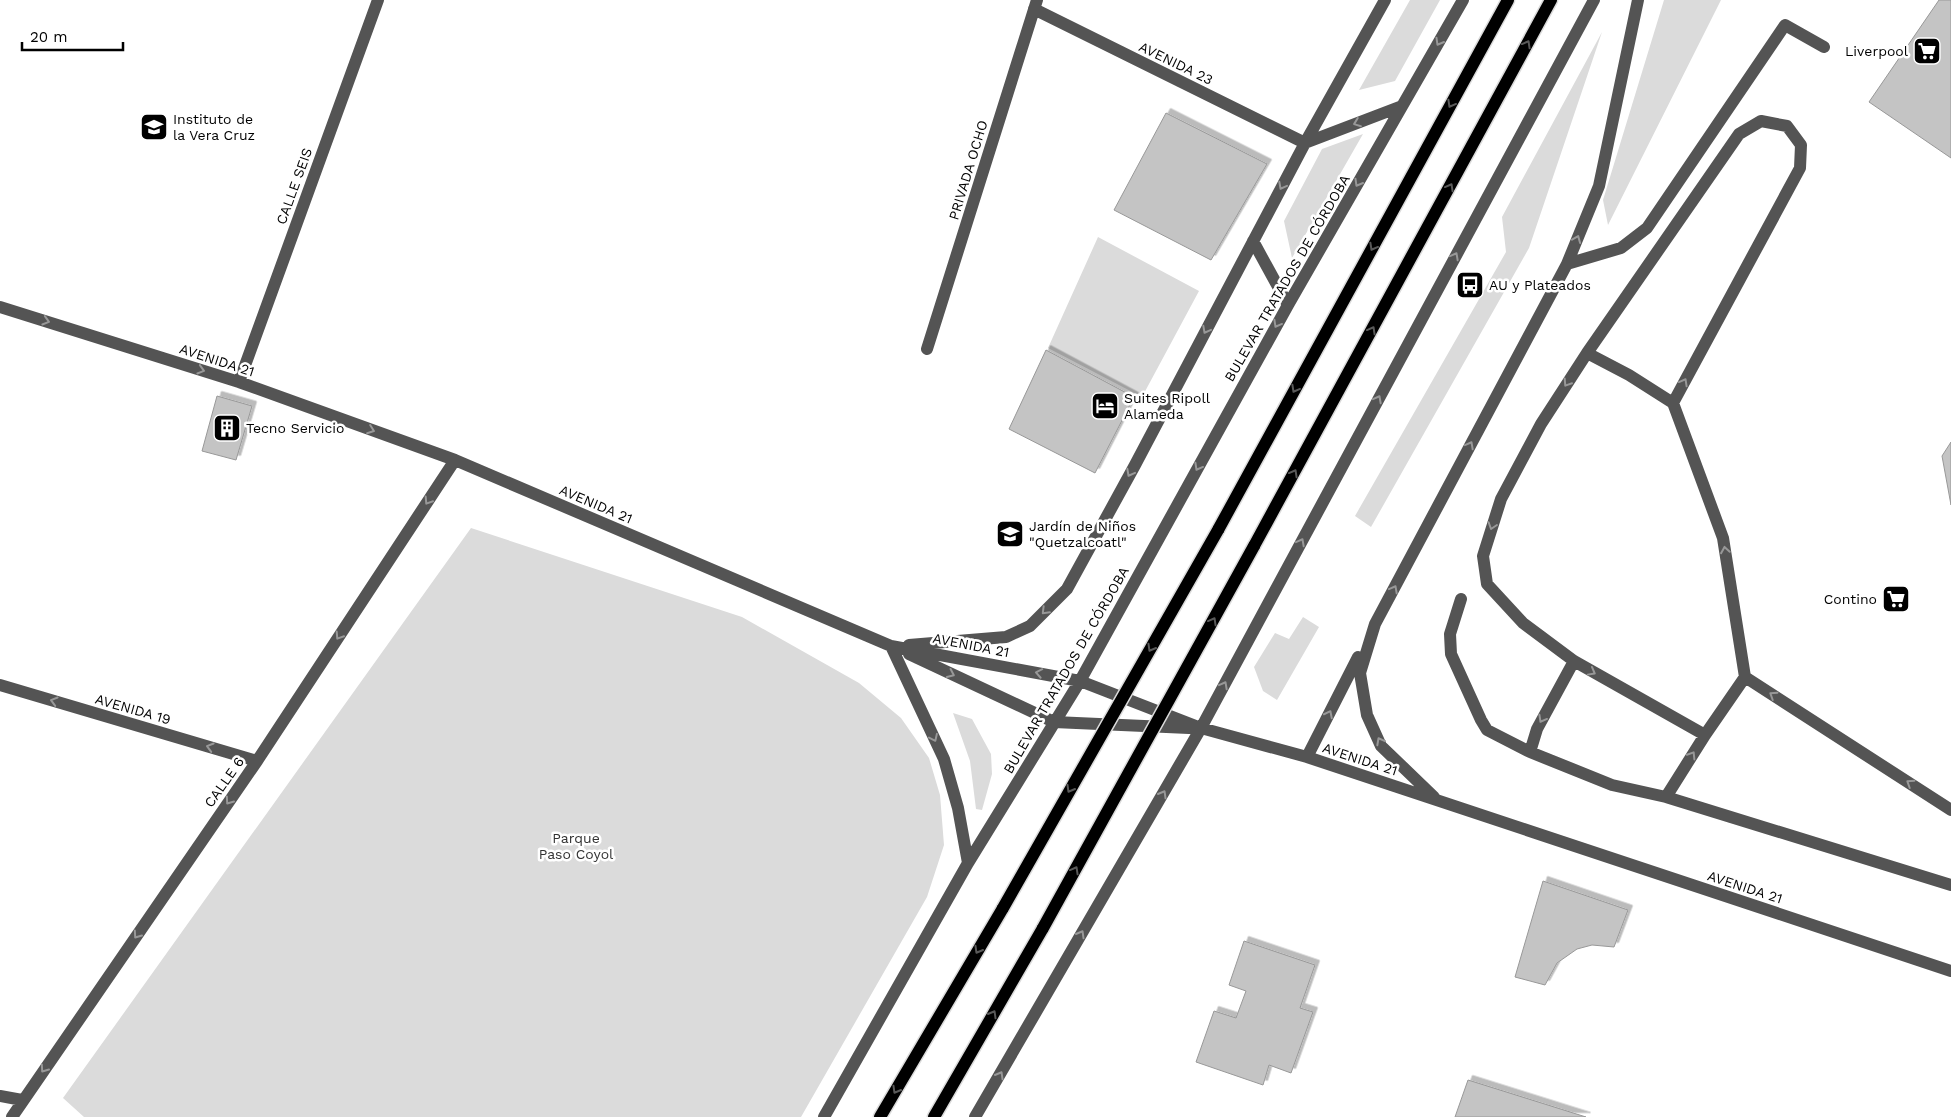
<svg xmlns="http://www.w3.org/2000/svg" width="1951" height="1117" font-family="'Work Sans',sans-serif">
<defs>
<filter id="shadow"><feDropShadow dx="4.5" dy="-4.5" stdDeviation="0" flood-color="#0004"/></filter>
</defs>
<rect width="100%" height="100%" fill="#fff"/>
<path fill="#dbdbdb" d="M 1410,0 L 1440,0 L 1395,81 L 1359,90 Z
M 1664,0 L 1721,0 L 1608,225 L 1603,200 Z
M 1602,32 L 1529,248 L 1371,527 L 1355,516 L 1506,252 L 1502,217 Z
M 1363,134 L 1292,258 L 1284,221 L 1322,149 Z
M 1098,237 L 1199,291 L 1142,397 L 1048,348 Z
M 471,528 L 742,617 L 859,683 L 901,718 L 929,758 L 940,795 L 944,845 L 927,897 L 801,1117 L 84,1117 L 63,1098 Z
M 1303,617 L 1319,627 L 1277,700 L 1263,691 L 1254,667 L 1275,633 L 1289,639 Z
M 953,713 L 972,719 L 991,754 L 992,774 L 982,810 L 976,809 L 970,761 Z"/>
<path fill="#c4c4c4" stroke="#989898" filter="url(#shadow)" d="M 1939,0 L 1951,0 L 1951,158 L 1869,102 Z
M 1166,113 L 1267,164 L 1211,260 L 1114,210 Z
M 1046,350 L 1134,397 L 1095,473 L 1009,429 Z
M 217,396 L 252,406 L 236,460 L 202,451 Z
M 1951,442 L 1951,505 L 1942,456 Z
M 1543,881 L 1628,910 L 1614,947 L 1592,945 L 1577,949 L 1557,963 L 1545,985 L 1515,977 Z
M 1244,941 L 1315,965 L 1300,1008 L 1313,1012 L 1291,1073 L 1269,1065 L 1263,1085 L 1196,1062 L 1214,1011 L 1236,1018 L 1246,991 L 1229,985 Z
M 1468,1080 L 1586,1117 L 1455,1117 Z"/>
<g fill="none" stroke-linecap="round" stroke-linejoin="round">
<g stroke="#dbdbdb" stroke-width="15">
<path id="major" d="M 1218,530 L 1508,0
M 1254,546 L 1551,0
M 880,1117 L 1003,908
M 934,1117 L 1043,928"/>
</g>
<path stroke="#545454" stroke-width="12" d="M 1034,9 L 1305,143
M 1305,143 L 1402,106
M 1253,241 L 1288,305
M 1567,264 L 1621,248 L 1647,228 L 1785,25 L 1824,47
M 0,307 L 239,382 L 455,460 L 891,646 L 1080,681 L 1201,728 L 1307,757 L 1951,971
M 927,349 L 1037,0
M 1587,353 L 1739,134 L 1761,121 L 1787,126 L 1801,145 L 1800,168 L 1673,403 L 1723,538 L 1745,677 L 1951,810
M 239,382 L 378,0
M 1673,403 L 1629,375 L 1587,353 L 1541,424 L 1501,499 L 1483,556 L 1487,584 L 1523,623 L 1574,661 L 1705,735
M 1461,599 L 1450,634 L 1451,654 L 1481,720 L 1487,730 L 1530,752 L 1612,785 L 1666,797 L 1951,885
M 909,645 L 1006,637 L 1030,626 L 1067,589 L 1135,465 L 1305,143 L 1385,0
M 891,646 L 944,759 L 958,808 L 968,863
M 909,654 L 1054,722 L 1189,728
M 0,685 L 257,761
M 1530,752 L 1537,729 L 1574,661
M 1307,757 L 1358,657
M 1434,797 L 1381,746 L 1367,715 L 1360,673 L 1375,624 L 1567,264 L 1599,186 L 1638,0
M 1666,797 L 1705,735 L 1745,677
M 0,1096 L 22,1100
M 12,1117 L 257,761 L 455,460
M 824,1117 L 968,863 L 1080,681 L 1288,305 L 1463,0
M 975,1117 L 1201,728 L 1594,0"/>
<use href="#major" stroke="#000" stroke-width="12"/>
<g stroke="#dbdbdb" stroke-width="15" stroke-linecap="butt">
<path id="major-bridge" d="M 1003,908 L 1218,530
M 1043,928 L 1254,546"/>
</g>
<use href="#major-bridge" stroke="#000" stroke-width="12"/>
</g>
<defs><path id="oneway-chevron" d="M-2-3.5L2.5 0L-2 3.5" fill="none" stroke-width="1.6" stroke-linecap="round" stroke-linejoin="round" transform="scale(1.25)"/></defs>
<g stroke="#989898">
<use href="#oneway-chevron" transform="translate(1439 42) rotate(120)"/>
<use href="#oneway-chevron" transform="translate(1357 123) rotate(159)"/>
<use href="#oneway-chevron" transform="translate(1358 183) rotate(120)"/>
<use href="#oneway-chevron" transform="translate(1282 186) rotate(118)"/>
<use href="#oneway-chevron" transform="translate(1577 239) rotate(-68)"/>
<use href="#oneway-chevron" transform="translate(1455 256) rotate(-62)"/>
<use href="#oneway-chevron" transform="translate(46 321) rotate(17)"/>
<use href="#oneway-chevron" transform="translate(1277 324) rotate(119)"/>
<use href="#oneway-chevron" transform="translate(1206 330) rotate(118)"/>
<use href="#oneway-chevron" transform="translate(201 370) rotate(17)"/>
<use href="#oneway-chevron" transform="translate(1684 382) rotate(-61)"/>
<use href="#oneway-chevron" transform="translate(1567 383) rotate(123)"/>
<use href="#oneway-chevron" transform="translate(1378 399) rotate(-62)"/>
<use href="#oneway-chevron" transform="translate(371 430) rotate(20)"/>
<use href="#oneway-chevron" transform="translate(1470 445) rotate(-62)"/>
<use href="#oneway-chevron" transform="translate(1198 467) rotate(119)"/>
<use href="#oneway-chevron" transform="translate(1130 473) rotate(118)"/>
<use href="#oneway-chevron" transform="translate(428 501) rotate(123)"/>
<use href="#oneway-chevron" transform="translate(1492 526) rotate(108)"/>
<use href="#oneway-chevron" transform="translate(1301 542) rotate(-62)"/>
<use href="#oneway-chevron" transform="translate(1725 550) rotate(-99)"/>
<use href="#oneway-chevron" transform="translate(1394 589) rotate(-62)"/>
<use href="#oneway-chevron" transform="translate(1045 611) rotate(135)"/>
<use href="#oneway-chevron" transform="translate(339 636) rotate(123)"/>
<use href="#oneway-chevron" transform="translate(1592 672) rotate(29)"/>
<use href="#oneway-chevron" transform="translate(1039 673) rotate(-169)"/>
<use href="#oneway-chevron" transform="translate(951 674) rotate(25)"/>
<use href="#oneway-chevron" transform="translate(1224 685) rotate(-62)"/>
<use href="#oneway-chevron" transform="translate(1773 695) rotate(-147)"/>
<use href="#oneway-chevron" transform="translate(54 701) rotate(-164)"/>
<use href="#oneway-chevron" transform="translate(1329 714) rotate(-63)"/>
<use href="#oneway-chevron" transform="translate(1542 719) rotate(119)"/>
<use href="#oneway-chevron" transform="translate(934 738) rotate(65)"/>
<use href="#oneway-chevron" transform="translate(1380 741) rotate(-118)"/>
<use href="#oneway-chevron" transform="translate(210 747) rotate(-164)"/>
<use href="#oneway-chevron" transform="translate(1692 755) rotate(-58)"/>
<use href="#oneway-chevron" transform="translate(1910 783) rotate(-147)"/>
<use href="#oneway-chevron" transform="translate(1163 794) rotate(-60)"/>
<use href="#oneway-chevron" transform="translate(229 801) rotate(125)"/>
<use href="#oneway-chevron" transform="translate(1081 934) rotate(-60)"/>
<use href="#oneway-chevron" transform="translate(137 935) rotate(125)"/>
<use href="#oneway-chevron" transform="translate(44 1069) rotate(125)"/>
<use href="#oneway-chevron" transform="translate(1000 1075) rotate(-60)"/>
</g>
<g stroke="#595959">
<use href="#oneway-chevron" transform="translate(1527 44) rotate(-61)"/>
<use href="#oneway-chevron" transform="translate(1451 104) rotate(119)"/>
<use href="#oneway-chevron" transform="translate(1450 187) rotate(-61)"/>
<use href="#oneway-chevron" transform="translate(1373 247) rotate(119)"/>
<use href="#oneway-chevron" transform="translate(1372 330) rotate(-61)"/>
<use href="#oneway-chevron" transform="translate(1295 389) rotate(119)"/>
<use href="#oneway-chevron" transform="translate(1294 473) rotate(-61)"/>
<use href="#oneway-chevron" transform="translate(1213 621) rotate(-61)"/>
<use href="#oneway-chevron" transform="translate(1151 648) rotate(120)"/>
<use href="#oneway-chevron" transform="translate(1070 789) rotate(120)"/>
<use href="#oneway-chevron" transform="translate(1075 870) rotate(-61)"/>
<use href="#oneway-chevron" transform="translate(978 950) rotate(120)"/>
<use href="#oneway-chevron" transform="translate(993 1014) rotate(-60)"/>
<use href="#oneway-chevron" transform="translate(896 1090) rotate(120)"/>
</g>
<defs>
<g id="supermarket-square" transform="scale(1.4375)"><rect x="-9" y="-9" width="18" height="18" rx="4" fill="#000" stroke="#fff"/><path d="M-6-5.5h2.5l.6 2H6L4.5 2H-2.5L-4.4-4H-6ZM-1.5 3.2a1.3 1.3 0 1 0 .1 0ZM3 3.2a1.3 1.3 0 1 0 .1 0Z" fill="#fff"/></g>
<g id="school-square" transform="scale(1.4375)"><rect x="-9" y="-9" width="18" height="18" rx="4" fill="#000" stroke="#fff"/><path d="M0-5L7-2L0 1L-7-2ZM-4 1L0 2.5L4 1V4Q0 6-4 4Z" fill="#fff"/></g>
<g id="bus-square" transform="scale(1.4375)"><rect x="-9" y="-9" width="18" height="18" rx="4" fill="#000" stroke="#fff"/><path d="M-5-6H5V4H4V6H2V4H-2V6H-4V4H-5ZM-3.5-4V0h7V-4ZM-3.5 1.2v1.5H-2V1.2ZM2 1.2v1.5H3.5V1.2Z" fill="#fff"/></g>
<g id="hotel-square" transform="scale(1.4375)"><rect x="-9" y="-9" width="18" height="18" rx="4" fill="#000" stroke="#fff"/><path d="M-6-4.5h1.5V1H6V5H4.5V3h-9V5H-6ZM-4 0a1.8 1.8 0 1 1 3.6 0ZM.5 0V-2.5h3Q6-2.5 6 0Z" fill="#fff"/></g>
<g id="building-square" transform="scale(1.4375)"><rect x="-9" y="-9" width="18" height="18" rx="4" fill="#000" stroke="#fff"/><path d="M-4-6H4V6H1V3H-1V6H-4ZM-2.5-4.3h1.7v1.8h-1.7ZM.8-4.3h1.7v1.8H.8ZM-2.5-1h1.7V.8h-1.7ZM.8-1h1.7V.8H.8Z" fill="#fff"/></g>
</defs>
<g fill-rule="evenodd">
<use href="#supermarket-square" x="1927" y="51"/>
<use href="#school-square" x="154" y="127"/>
<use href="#bus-square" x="1470" y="285"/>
<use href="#hotel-square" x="1105" y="406"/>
<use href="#building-square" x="227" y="428"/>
<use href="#school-square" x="1010" y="534"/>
<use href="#supermarket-square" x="1896" y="599"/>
</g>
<g text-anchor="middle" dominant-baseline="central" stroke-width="5" stroke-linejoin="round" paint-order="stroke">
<g font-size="14" fill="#000" stroke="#fff" text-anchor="start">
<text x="1908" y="51" text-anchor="end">Liverpool</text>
<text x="173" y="119">Instituto de<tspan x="173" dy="16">la Vera Cruz</tspan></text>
<text x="1489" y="285">AU y Plateados</text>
<text x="1124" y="398">Suites Ripoll<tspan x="1124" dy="16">Alameda</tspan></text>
<text x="246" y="428">Tecno Servicio</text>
<text x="1029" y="526">Jardín de Niños<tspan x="1029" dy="16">"Quetzalcoatl"</tspan></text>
<text x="1877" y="599" text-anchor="end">Contino</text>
</g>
<g font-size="14" fill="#000" stroke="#fff">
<text transform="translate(1176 63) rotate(26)">AVENIDA 23</text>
<text transform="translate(968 170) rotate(-73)">PRIVADA OCHO</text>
<text transform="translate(294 186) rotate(-70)">CALLE SEIS</text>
<text transform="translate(1287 278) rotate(-60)">BULEVAR TRATADOS DE CÓRDOBA</text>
<text transform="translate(217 360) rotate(18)">AVENIDA 21</text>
<text transform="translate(596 504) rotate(23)">AVENIDA 21</text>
<text transform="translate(971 645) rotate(11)">AVENIDA 21</text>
<text transform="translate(1066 670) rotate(-60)">BULEVAR TRATADOS DE CÓRDOBA</text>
<text transform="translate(133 709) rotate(16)">AVENIDA 19</text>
<text transform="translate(1360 759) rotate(18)">AVENIDA 21</text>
<text transform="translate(224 782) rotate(-55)">CALLE 6</text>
<text transform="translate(1745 887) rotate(18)">AVENIDA 21</text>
</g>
<g font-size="14" fill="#323232" stroke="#fff">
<text x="576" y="838">Parque<tspan x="576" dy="16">Paso Coyol</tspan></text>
</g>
</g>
<path d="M22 42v8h101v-8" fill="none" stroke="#000000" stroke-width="2.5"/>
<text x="30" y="42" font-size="15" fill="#000000" stroke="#ffffff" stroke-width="4" paint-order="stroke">20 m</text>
</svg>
